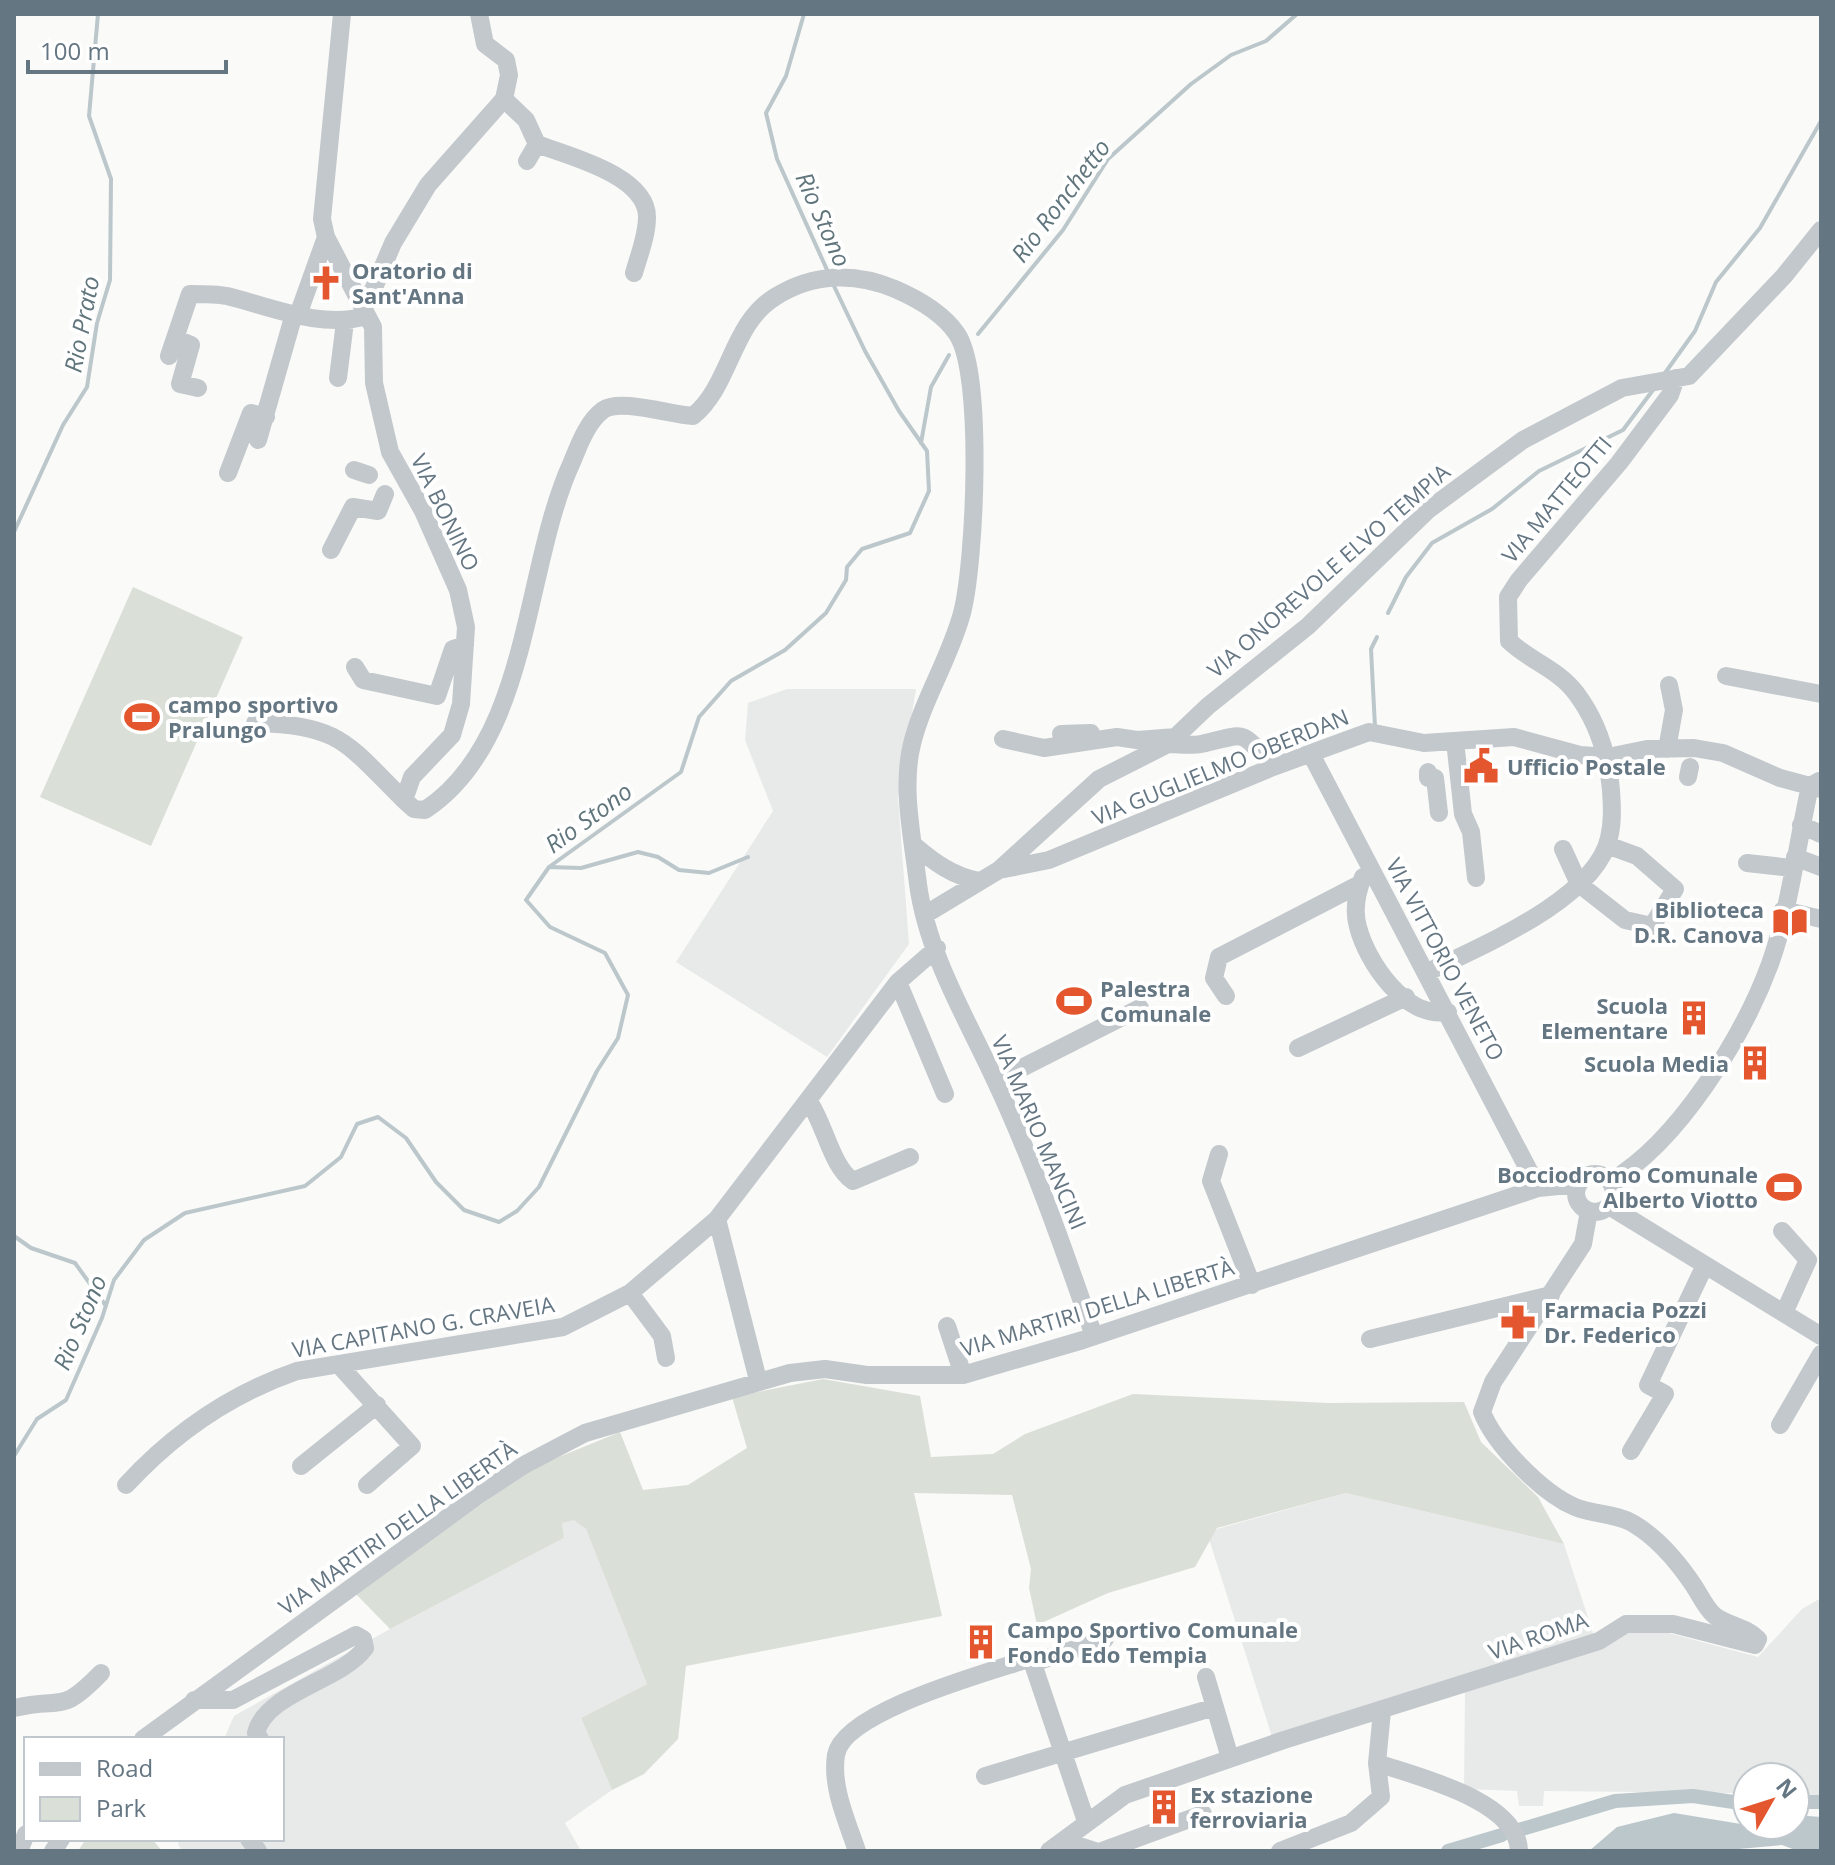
<svg xmlns="http://www.w3.org/2000/svg" width="1835" height="1865" font-family="'Open Sans',sans-serif">
<rect width="100%" height="100%" fill="#fafaf8"/>
<path fill="#e8e9e9" d="M 787,689 L 916,689 L 898,798 L 909,944 L 827,1057 L 676,962 L 773,811 L 745,740 L 748,703 Z
M 1346,1493 L 1564,1544 L 1594,1636 L 1646,1627 L 1758,1657 L 1802,1609 L 1821,1598 L 1821,1805 L 1795,1805 L 1795,1777 L 1747,1777 L 1747,1805 L 1735,1805 L 1734,1793 L 1544,1791 L 1543,1806 L 1519,1806 L 1517,1791 L 1464,1789 L 1465,1691 L 1274,1743 L 1209,1539 L 1217,1529 Z
M 574,1519 L 586,1529 L 647,1684 L 581,1718 L 612,1790 L 565,1823 L 581,1851 L 182,1851 L 178,1844 L 180,1839 L 282,1839 L 282,1739 L 224,1739 L 234,1716 L 390,1629 L 564,1538 L 562,1523 Z"/>
<path fill="#dadfd7" d="M 133,587 L 243,637 L 151,846 L 40,797 Z
M 823,1379 L 920,1396 L 931,1457 L 993,1454 L 1025,1434 L 1133,1394 L 1328,1403 L 1464,1402 L 1481,1442 L 1538,1497 L 1564,1544 L 1346,1493 L 1217,1528 L 1195,1567 L 1108,1593 L 1037,1625 L 1029,1588 L 1031,1569 L 1012,1495 L 914,1493 L 942,1616 L 686,1666 L 678,1739 L 644,1774 L 612,1790 L 581,1718 L 647,1684 L 586,1529 L 574,1520 L 562,1523 L 564,1538 L 390,1629 L 356,1594 L 532,1468 L 620,1432 L 643,1490 L 688,1485 L 747,1448 L 732,1397 Z
M 86,1839 L 152,1839 L 162,1851 L 78,1851 Z"/>
<path fill="#bbc7cb" d="M 1674,1813 L 1747,1825 L 1795,1825 L 1795,1815 L 1821,1817 L 1821,1851 L 1798,1851 L 1782,1845 L 1717,1851 L 1589,1851 L 1617,1827 Z"/>
<g fill="none" stroke-linecap="round" stroke-linejoin="round">
<path stroke="#bbc7cb" stroke-width="4" d="M 804,14 L 786,76 L 766,113 L 777,159 L 828,272
M 978,334 L 1063,230 L 1108,159 L 1191,84 L 1231,55 L 1266,41 L 1297,14
M 1665,373 L 1695,331 L 1716,282 L 1760,228 L 1821,121
M 921,443 L 931,387 L 949,355
M 14,532 L 63,425 L 87,387 L 97,323 L 110,280 L 111,179 L 89,116 L 98,14
M 1388,613 L 1406,577 L 1432,543 L 1492,509 L 1539,471 L 1623,430 L 1653,390
M 1375,727 L 1371,649 L 1377,637
M 549,867 L 581,868 L 638,852 L 658,857 L 679,870 L 709,873 L 748,857
M 14,1236 L 31,1248 L 75,1263 L 106,1306
M 14,1456 L 37,1419 L 66,1400 L 102,1318 L 114,1280 L 144,1240 L 185,1213 L 305,1186 L 341,1157 L 357,1124 L 378,1117 L 406,1138 L 436,1182 L 464,1210 L 499,1222 L 517,1211 L 539,1187 L 597,1071 L 618,1038 L 628,995 L 605,953 L 550,927 L 526,900 L 549,867 L 681,772 L 699,717 L 731,681 L 785,650 L 826,613 L 846,580 L 847,567 L 862,549 L 910,533 L 929,491 L 927,451 L 899,411 L 865,351 L 833,284"/>
<path stroke="#bbc7cb" stroke-width="14" d="M 1795,1802 L 1821,1802
M 1519,1830 L 1615,1801 L 1693,1796 L 1747,1804
M 1448,1851 L 1502,1835"/>
<path stroke="#c3c8cc" stroke-width="18" d="M 342,14 L 322,219 L 326,237 L 373,327 L 374,383 L 390,452 L 423,511 L 458,590 L 466,627 L 461,704 L 452,735 L 412,777 L 404,800 L 414,809 L 425,810 C 531,740 523,568 572,462 C 579,445 587,422 603,410 C 620,398 671,415 693,416 C 731,385 731,324 775,297 C 813,273 855,272 895,289 C 918,299 943,313 957,334 C 984,374 975,563 962,613 C 950,658 923,699 912,744 C 901,788 913,840 918,884 C 927,953 967,1019 995,1080 C 1034,1163 1064,1250 1094,1336
M 504,99 L 526,120 L 537,144 L 527,161
M 537,144 C 568,156 647,175 647,217 C 647,236 639,255 634,273
M 360,302 L 373,290 L 393,243 L 428,185 L 504,99 L 509,75 L 506,60 L 485,44 L 479,14
M 298,315 L 326,237
M 177,339 L 191,345 L 180,384 L 198,388
M 169,356 L 190,294 C 202,294 216,294 227,296 C 272,307 320,329 367,316
M 338,378 L 345,322
M 258,440 L 294,314
M 354,470 L 369,475
M 228,473 L 251,413 L 266,417
M 331,550 L 353,507 L 378,511 L 385,494
M 355,667 L 363,680 L 437,696 L 453,649 L 465,645
M 1726,676 L 1821,694
M 255,723 C 341,725 346,743 404,800
M 1061,734 L 1091,733
M 1003,739 L 1044,748 L 1117,737 L 1137,740 L 1176,737
M 1455,741 L 1463,814 L 1471,832 L 1476,878
M 1168,744 C 1178,744 1191,746 1201,744 C 1248,734 1238,727 1273,767
M 1667,749 L 1674,710 L 1669,685
M 1311,754 L 1538,1188
M 1428,772 L 1428,778 L 1435,778 L 1439,813
M 1688,777 L 1690,767
M 1801,825 L 1821,834
M 915,846 C 935,863 953,876 979,881
M 1563,849 L 1579,884 L 1625,920 L 1652,926 L 1675,889 L 1637,856 L 1607,845
M 1795,857 L 1821,867
M 1747,863 L 1792,868
M 999,870 L 1099,779 L 1168,744 L 1208,706 L 1308,626 L 1428,510 L 1523,440 L 1622,388 L 1689,376 L 1784,276 L 1821,230
M 1363,877 C 1357,892 1353,910 1358,927 C 1367,962 1405,1019 1448,1012
M 1783,910 L 1821,919
M 926,914 L 999,870 L 1049,860 L 1273,767 L 1369,732 L 1424,743 L 1514,737 L 1580,755 L 1608,757 L 1647,749 L 1694,748 L 1723,753 L 1780,778 L 1821,789
M 1426,973 C 1478,947 1595,900 1609,838 C 1613,822 1612,806 1611,790 C 1608,755 1597,721 1576,693 C 1558,669 1530,661 1509,641 L 1508,597 L 1519,580 L 1619,463 L 1670,395 L 1676,378
M 898,982 L 945,1094
M 1226,996 L 1214,978 L 1219,957 L 1360,884
M 1298,1048 L 1406,997
M 996,1081 L 1140,1008
M 808,1100 C 825,1124 831,1166 853,1181 L 910,1157
M 1219,1154 L 1211,1181 L 1252,1285
M1576 1193a19 19 0 1 1 38 0a19 19 0 1 1-38 0Z
M 1611,1181 C 1678,1142 1743,1037 1770,964 C 1790,908 1797,844 1810,786 L 1819,781
M 1609,1206 L 1821,1336
M 717,1219 L 758,1380
M 1782,1231 L 1808,1260 L 1784,1313
M 630,1293 L 662,1336 L 666,1358
M 947,1326 L 963,1375
M 1370,1339 L 1551,1295
M 339,1365 L 412,1446 L 367,1485
M 1780,1425 L 1821,1354
M 1631,1451 L 1665,1394 L 1648,1385 L 1705,1265
M 301,1466 L 377,1405
M 126,1485 C 174,1433 230,1394 297,1371 L 563,1327 L 630,1293 L 717,1219 L 898,982 L 937,948
M 1033,1663 L 1105,1639
M 1206,1677 L 1230,1758
M 194,1700 L 233,1700 L 356,1635 L 363,1639 L 365,1648 C 341,1681 266,1692 256,1733 L 260,1739
M 14,1708 C 64,1696 59,1716 101,1673
M 143,1739 L 480,1494 L 524,1465 L 585,1433 L 790,1373 L 825,1369 L 867,1375 L 963,1375 L 1083,1340 L 1538,1188 L 1579,1184
M 1377,1763 C 1415,1776 1518,1800 1519,1851
M 985,1776 L 1215,1707
M 249,1839 L 258,1851
M 1064,1841 L 1095,1851
M 19,1851 L 26,1834
M 53,1851 L 61,1839
M 857,1851 C 847,1821 831,1787 836,1755 C 843,1711 990,1672 1031,1658 L 1086,1821
M 1049,1851 L 1125,1795 L 1284,1740 L 1599,1641 L 1626,1624 L 1673,1624 L 1755,1645 L 1758,1639 C 1746,1627 1729,1626 1715,1616 C 1706,1609 1700,1595 1694,1586 C 1678,1562 1659,1539 1634,1524 C 1616,1513 1594,1515 1575,1507 C 1542,1493 1495,1445 1482,1412 L 1493,1382 L 1583,1244 L 1589,1211
M 1102,1851 L 1203,1814
M 1280,1851 L 1351,1823 L 1381,1797 L 1377,1763 L 1382,1711"/>
</g>
<defs>
<g id="church-bare" transform="scale(2.76)"><path d="M-1.2-6h2.4v3.5h3.3v2.4h-3.3V6h-2.4V-.1h-3.3v-2.4h3.3Z" fill="#e4572e" stroke="#fff" stroke-width="2.5" paint-order="stroke"/></g>
<g id="stadium-bare" transform="scale(2.76)"><path d="M0-5a6.5 5 0 1 0 0 10a6.5 5 0 1 0 0-10ZM-3.5-1.8h7v3.6h-7Z" fill="#e4572e" stroke="#fff" stroke-width="2.5" paint-order="stroke"/></g>
<g id="civic-bare" transform="scale(2.76)"><path d="M-.6-6.5H3V-4.5H.6V-3L4-1V1h2V6H-6V1h2V-1L-.6-3ZM-1.2 2.5V6h2.4V2.5Z" fill="#e4572e" stroke="#fff" stroke-width="2.5" paint-order="stroke"/></g>
<g id="library-bare" transform="scale(2.76)"><path d="M-6-4Q-3-5.5-.7-3.5V5Q-3 3-6 4ZM6-4Q3-5.5 .7-3.5V5Q3 3 6 4Z" fill="#e4572e" stroke="#fff" stroke-width="2.5" paint-order="stroke"/></g>
<g id="building-bare" transform="scale(2.76)"><path d="M-4-6H4V6H1V3H-1V6H-4ZM-2.5-4.3h1.7v1.8h-1.7ZM.8-4.3h1.7v1.8H.8ZM-2.5-1h1.7V.8h-1.7ZM.8-1h1.7V.8H.8Z" fill="#e4572e" stroke="#fff" stroke-width="2.5" paint-order="stroke"/></g>
<g id="pharmacy-bare" transform="scale(2.76)"><path d="M-2-6h4v4h4v4h-4v4h-4v-4h-4v-4h4Z" fill="#e4572e" stroke="#fff" stroke-width="2.5" paint-order="stroke"/></g>
</defs>
<g fill-rule="evenodd">
<use href="#church-bare" x="326" y="283"/>
<use href="#stadium-bare" x="142" y="717"/>
<use href="#civic-bare" x="1481" y="766"/>
<use href="#library-bare" x="1790" y="922"/>
<use href="#stadium-bare" x="1074" y="1001"/>
<use href="#building-bare" x="1694" y="1018"/>
<use href="#building-bare" x="1755" y="1063"/>
<use href="#stadium-bare" x="1784" y="1187"/>
<use href="#pharmacy-bare" x="1518" y="1322"/>
<use href="#building-bare" x="981" y="1642"/>
<use href="#building-bare" x="1164" y="1807"/>
</g>
<g text-anchor="middle" dominant-baseline="central" stroke-width="8" stroke-linejoin="round" paint-order="stroke">
<g font-size="22" font-weight="bold" fill="#657683" stroke="#fff" text-anchor="start">
<text x="352" y="270">Oratorio di<tspan x="352" dy="25">Sant'Anna</tspan></text>
<text x="168" y="704">campo sportivo<tspan x="168" dy="25">Pralungo</tspan></text>
<text x="1507" y="766">Ufficio Postale</text>
<text x="1764" y="909" text-anchor="end">Biblioteca<tspan x="1764" dy="25">D.R. Canova</tspan></text>
<text x="1100" y="988">Palestra<tspan x="1100" dy="25">Comunale</tspan></text>
<text x="1668" y="1005" text-anchor="end">Scuola<tspan x="1668" dy="25">Elementare</tspan></text>
<text x="1729" y="1063" text-anchor="end">Scuola Media</text>
<text x="1758" y="1174" text-anchor="end">Bocciodromo Comunale<tspan x="1758" dy="25">Alberto Viotto</tspan></text>
<text x="1544" y="1309">Farmacia Pozzi<tspan x="1544" dy="25">Dr. Federico</tspan></text>
<text x="1007" y="1629">Campo Sportivo Comunale<tspan x="1007" dy="25">Fondo Edo Tempia</tspan></text>
<text x="1190" y="1794">Ex stazione<tspan x="1190" dy="25">ferroviaria</tspan></text>
</g>
<g font-size="22" fill="#657683" stroke="#fff">
<text transform="translate(1556 499) rotate(-50)">VIA MATTEOTTI</text>
<text transform="translate(446 512) rotate(64)">VIA BONINO</text>
<text transform="translate(1328 570) rotate(-41)">VIA ONOREVOLE ELVO TEMPIA</text>
<text transform="translate(1220 766) rotate(-22)">VIA GUGLIELMO OBERDAN</text>
<text transform="translate(1446 959) rotate(62)">VIA VITTORIO VENETO</text>
<text transform="translate(1040 1132) rotate(67)">VIA MARIO MANCINI</text>
<text transform="translate(1097 1307) rotate(-17)">VIA MARTIRI DELLA LIBERTÀ</text>
<text transform="translate(423 1326) rotate(-10)">VIA CAPITANO G. CRAVEIA</text>
<text transform="translate(397 1527) rotate(-35)">VIA MARTIRI DELLA LIBERTÀ</text>
<text transform="translate(1538 1635) rotate(-19)">VIA ROMA</text>
</g>
<g font-size="24" font-style="italic" fill="#60757c" stroke="#fff">
<text transform="translate(1060 200) rotate(-53)">Rio Ronchetto</text>
<text transform="translate(824 219) rotate(66)">Rio Stono</text>
<text transform="translate(81 324) rotate(-79)">Rio Prato</text>
<text transform="translate(588 817) rotate(-36)">Rio Stono</text>
<text transform="translate(79 1322) rotate(-67)">Rio Stono</text>
</g>
</g>
<rect width="1835" height="1865" fill="none" stroke="#657683" stroke-width="32"/>
<rect x="24" y="1737" width="260" height="104" fill="#ffffff" stroke="#c1c8cd" stroke-width="2"/>
<rect x="40" y="1763" width="40" height="12" fill="#c3c8cc" stroke="#c1c8cd" stroke-width="2"/>
<text x="96" y="1777" font-size="24" fill="#657683">Road</text>
<rect x="40" y="1797" width="40" height="24" fill="#dadfd7" stroke="#c1c8cd" stroke-width="2"/>
<text x="96" y="1817" font-size="24" fill="#657683">Park</text>
<g transform="translate(1771 1801) rotate(51)"><circle r="38" fill="#ffffff" stroke="#c1c8cd" stroke-width="2"/>
<path d="M0-6L14 30L0 20L-14 30Z" fill="#e4572e"/>
<text y="-12" font-size="22" font-weight="bold" text-anchor="middle" fill="#657683">N</text>
</g>
<path d="M28 60v12h198v-12" fill="none" stroke="#657683" stroke-width="4"/>
<text x="40" y="60" font-size="24" fill="#657683" stroke="#ffffff" stroke-width="6" paint-order="stroke">100 m</text>
</svg>
